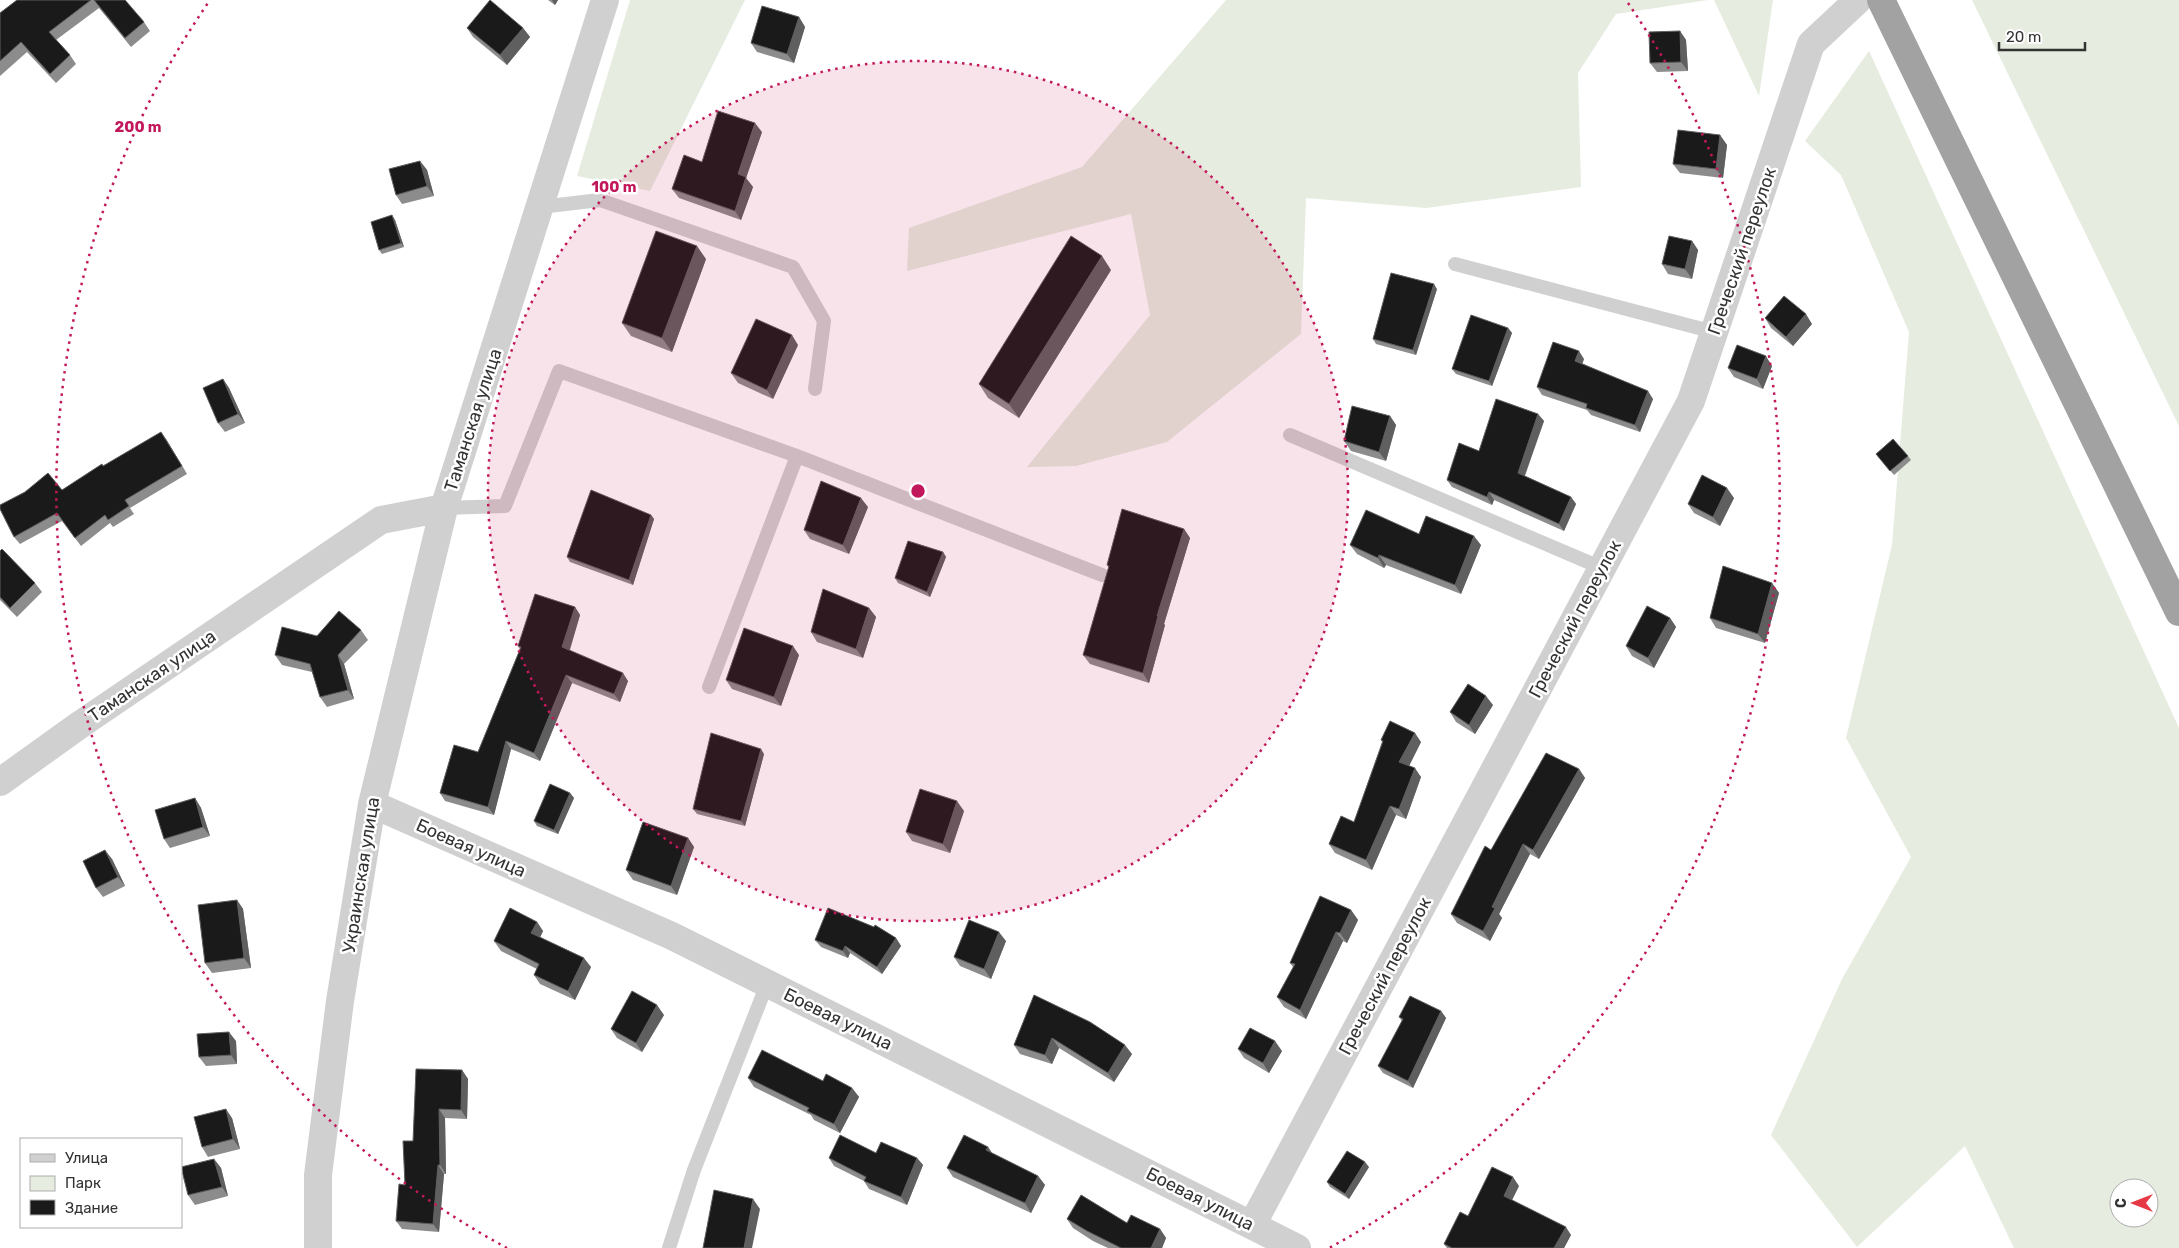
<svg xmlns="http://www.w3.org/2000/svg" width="2179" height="1248" font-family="Rubik,sans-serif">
<rect width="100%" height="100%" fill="#fff"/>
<path fill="#e6ecdf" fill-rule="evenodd" d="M 630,0 L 745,0 L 650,191 L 577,176 Z
M 1226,0 L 1708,0 L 1616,14 L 1578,73 L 1581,187 L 1426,208 L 1306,198 L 1301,334 L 1167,442 L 1076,466 L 1027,467 L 1150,315 L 1131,214 L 907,271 L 909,228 L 1082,167 Z
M 1714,0 L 1773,0 L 1759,96 Z
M 1972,0 L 2179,0 L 2179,426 Z
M 1869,51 L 2179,728 L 2179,1248 L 2014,1248 L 1965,1146 L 1857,1247 L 1771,1135 L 1842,979 L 1911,857 L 1846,738 L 1892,545 L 1909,332 L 1841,175 L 1805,141 ZM 2119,1188 L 2149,1188 L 2149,1218 L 2119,1218 Z"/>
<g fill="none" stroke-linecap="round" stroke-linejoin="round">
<path stroke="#d0d0d0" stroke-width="14" d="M 540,207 L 600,200 L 793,267 L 824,321 L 815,389
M 1455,264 L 1714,332
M 1290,435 L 1602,568
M 797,456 L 1102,575
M 444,508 L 505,506 L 559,371 L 797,456 L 709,687
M 669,1248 L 694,1170 L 767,984"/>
<path stroke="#d0d0d0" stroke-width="28" d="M 0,782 L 81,724 L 381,520 L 444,508
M 372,804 L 672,936 L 1297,1248
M 1252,1225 L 1691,401 L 1811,44 L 1858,0
M 318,1248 L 318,1175 L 340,1001 L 372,804 L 444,508 L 605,0"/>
<path stroke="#a2a2a2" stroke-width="28" d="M 1881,0 L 2179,612"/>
</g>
<path fill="#8c8c8c" d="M 17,0 L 125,0 L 144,22 L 150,31 L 131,47 L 99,8 L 56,40 L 70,55 L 76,64 L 56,83 L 27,52 L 0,76 L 0,13 Z
M 548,0 L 558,0 L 555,5 Z
M 799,17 L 805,27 L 794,63 L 757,52 L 751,43 Z
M 467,28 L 523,28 L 530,37 L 507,65 L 473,37 Z
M 1680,31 L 1686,40 L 1688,71 L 1657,72 L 1650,63 Z
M 762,132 L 746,178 L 753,187 L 741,220 L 679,198 L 672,189 L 702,162 Z
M 1720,135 L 1727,145 L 1723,178 L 1680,173 L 1673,164 Z
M 420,161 L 427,170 L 434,196 L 402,204 L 396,195 Z
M 392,215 L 395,220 L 404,247 L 382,254 L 379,250 Z
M 1692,241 L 1698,250 L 1692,279 L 1668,274 L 1662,264 Z
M 706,259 L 672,352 L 631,336 L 622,323 Z
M 1111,270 L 1019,418 L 988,398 L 979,384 Z
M 1437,289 L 1416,355 L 1376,344 L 1373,339 Z
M 1765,318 L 1812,324 L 1793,346 L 1771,328 Z
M 1508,328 L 1512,333 L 1492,386 L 1456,374 L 1452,369 Z
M 798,345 L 773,399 L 738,383 L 731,373 Z
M 1584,359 L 1582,363 L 1653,399 L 1640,432 L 1591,415 L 1587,410 L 1542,395 L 1537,387 Z
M 1772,366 L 1763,389 L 1734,377 L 1728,368 Z
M 223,379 L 229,388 L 245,423 L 225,432 L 218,423 Z
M 1538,414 L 1544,421 L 1525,476 L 1571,497 L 1576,504 L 1564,531 L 1494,500 L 1492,505 L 1452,487 L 1447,480 L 1479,451 Z
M 1390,416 L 1396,425 L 1386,461 L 1351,451 L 1344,441 Z
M 166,439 L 187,474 L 130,508 L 134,514 L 113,527 L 110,523 L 81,546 L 62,521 L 20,544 L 14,537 L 62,490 L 103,466 Z
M 1876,454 L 1908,456 L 1911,460 L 1894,475 Z
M 1734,498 L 1720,526 L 1694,513 L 1688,504 Z
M 868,507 L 849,554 L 810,539 L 804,530 Z
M 651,515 L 654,519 L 633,585 L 570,562 L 567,557 Z
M 1184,529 L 1190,538 L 1164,624 L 1165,625 L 1149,683 L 1090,664 L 1083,655 L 1109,568 L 1107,565 Z
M 1419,534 L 1481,545 L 1461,594 L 1386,565 L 1384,568 L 1357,554 L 1350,545 Z
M 0,551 L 35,583 L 42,592 L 17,617 L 0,600 Z
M 943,552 L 946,557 L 930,597 L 898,583 L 895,578 Z
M 1772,583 L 1779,593 L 1765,643 L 1716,628 L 1710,618 Z
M 575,607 L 580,615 L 570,650 L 628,681 L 620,702 L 572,683 L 540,761 L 511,749 L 494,815 L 445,801 L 440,793 L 478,752 L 520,649 L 518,646 Z
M 869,608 L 876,617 L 863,658 L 817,642 L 811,632 Z
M 1670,618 L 1676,627 L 1654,668 L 1632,656 L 1626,646 Z
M 361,630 L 368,640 L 344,664 L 354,699 L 327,707 L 320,697 L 312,672 L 282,665 L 275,655 L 317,636 Z
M 799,655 L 781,706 L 732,689 L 726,680 Z
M 1493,705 L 1475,734 L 1456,722 L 1450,712 Z
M 1381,740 L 1421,742 L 1409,766 L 1421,777 L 1406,819 L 1396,815 L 1372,870 L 1335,853 L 1329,844 L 1354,822 L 1382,742 Z
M 764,754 L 745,826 L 697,814 L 693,809 Z
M 1579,769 L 1585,778 L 1539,859 L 1530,854 L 1499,914 L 1502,918 L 1490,941 L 1457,923 L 1451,914 L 1491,850 Z
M 570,793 L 574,798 L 558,834 L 537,826 L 534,821 Z
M 195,798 L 201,808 L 210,836 L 170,848 L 164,839 Z
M 964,811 L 950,853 L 912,841 L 906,832 Z
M 688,838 L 694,847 L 677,895 L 633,880 L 626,870 Z
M 112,859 L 125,886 L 103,897 L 96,888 Z
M 237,900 L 243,909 L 251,968 L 212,973 L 205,963 Z
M 1351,910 L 1358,920 L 1347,943 L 1343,941 L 1306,1019 L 1284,1007 L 1277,997 L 1293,967 L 1290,963 Z
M 537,922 L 543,931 L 540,937 L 591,967 L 575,1000 L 540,984 L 534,975 L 537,969 L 501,951 L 494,941 Z
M 896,938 L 901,946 L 882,974 L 850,953 L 848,958 L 821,947 L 815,940 Z
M 1006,941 L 991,979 L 960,966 L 954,957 Z
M 1034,995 L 1132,1054 L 1114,1082 L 1059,1048 L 1052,1064 L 1020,1054 L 1014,1045 Z
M 1441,1011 L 1446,1018 L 1413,1088 L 1383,1073 L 1378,1066 L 1402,1021 L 1399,1017 Z
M 664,1015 L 642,1052 L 617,1038 L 611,1029 Z
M 236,1041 L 237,1064 L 206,1066 L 199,1057 Z
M 1238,1049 L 1282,1051 L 1269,1073 L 1244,1058 Z
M 462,1070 L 468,1079 L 467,1119 L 445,1118 L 446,1174 L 444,1174 L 439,1232 L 402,1229 L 396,1221 L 405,1185 L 413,1141 Z
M 748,1078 L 823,1081 L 852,1088 L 859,1097 L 840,1133 L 814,1120 L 811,1115 L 754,1087 Z
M 232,1118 L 240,1149 L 208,1157 L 202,1147 Z
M 988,1147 L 992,1153 L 1038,1176 L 1045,1185 L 1031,1213 L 953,1177 L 947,1168 Z
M 876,1153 L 917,1158 L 923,1165 L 907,1205 L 869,1189 L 864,1181 L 834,1166 L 829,1158 Z
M 214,1159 L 221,1168 L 228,1196 L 195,1205 L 188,1195 Z
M 1369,1167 L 1349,1199 L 1330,1187 L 1327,1182 Z
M 1519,1186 L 1512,1200 L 1571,1235 L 1564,1248 L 1447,1248 L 1444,1244 L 1468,1216 Z
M 1067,1219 L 1127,1223 L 1160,1229 L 1166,1238 L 1162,1248 L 1108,1248 L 1093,1241 L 1073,1228 Z"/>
<path fill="#5f5f5f" d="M 552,0 L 558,0 L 555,5 Z
M 799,17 L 805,27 L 794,63 L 787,54 Z
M 523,28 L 530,37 L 507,65 L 500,55 Z
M 1680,31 L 1686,40 L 1688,71 L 1681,62 Z
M 755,123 L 762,132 L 746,178 L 753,187 L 741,220 L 735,211 L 738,174 Z
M 1720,135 L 1727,145 L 1723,178 L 1716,169 Z
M 420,161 L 427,170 L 434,196 L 427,186 Z
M 392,215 L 395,220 L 404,247 L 401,243 Z
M 1692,241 L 1698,250 L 1692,279 L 1685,269 Z
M 697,246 L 706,259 L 672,352 L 662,338 Z
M 1102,256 L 1111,270 L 1019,418 L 1009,404 Z
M 1434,284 L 1437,289 L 1416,355 L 1413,350 Z
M 1806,314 L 1812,324 L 1793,346 L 1786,337 Z
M 1508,328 L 1512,333 L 1492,386 L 1489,381 Z
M 792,335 L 798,345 L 773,399 L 767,390 Z
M 1579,351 L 1584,359 L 1581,368 L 1575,361 Z
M 1766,356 L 1772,366 L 1763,389 L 1757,379 Z
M 223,379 L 229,388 L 245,423 L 238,414 Z
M 1648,391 L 1653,399 L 1640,432 L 1635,425 Z
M 1538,414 L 1544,421 L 1523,480 L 1518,473 Z
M 1390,416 L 1396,425 L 1386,461 L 1379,452 Z
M 161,432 L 166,439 L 187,474 L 182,466 Z
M 1727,488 L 1734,498 L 1720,526 L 1713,517 Z
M 1489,492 L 1494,500 L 1492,505 L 1487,497 Z
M 1571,497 L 1576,504 L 1564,531 L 1559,524 Z
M 861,498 L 868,507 L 849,554 L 843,545 Z
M 651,515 L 654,519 L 633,585 L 629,580 Z
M 1184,529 L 1190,538 L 1164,624 L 1165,625 L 1149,683 L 1143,673 L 1157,616 Z
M 1474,536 L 1481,545 L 1461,594 L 1455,585 Z
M 943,552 L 946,557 L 930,597 L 927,592 Z
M 1379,555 L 1386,565 L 1384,568 L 1378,558 Z
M 1772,583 L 1779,593 L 1765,643 L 1758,634 Z
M 575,607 L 580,615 L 568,655 L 562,647 Z
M 869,608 L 876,617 L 863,658 L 856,649 Z
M 1670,618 L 1676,627 L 1654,668 L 1648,658 Z
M 793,646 L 799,655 L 781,706 L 774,697 Z
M 338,655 L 344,664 L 354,699 L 348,690 Z
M 623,673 L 628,681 L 620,702 L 614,694 Z
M 566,675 L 572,683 L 540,761 L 534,753 Z
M 1486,696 L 1493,705 L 1475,734 L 1469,725 Z
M 1415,733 L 1421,742 L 1406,772 L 1399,762 Z
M 506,741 L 511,749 L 494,815 L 488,807 Z
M 761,749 L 764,754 L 745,826 L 741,821 Z
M 1415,768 L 1421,777 L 1406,819 L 1399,809 Z
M 1579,769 L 1585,778 L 1539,859 L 1533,850 Z
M 570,793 L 574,798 L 558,834 L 554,830 Z
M 195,798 L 201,808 L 210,836 L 203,827 Z
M 957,801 L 964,811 L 950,853 L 943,844 Z
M 1390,806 L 1396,815 L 1372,870 L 1366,860 Z
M 688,838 L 694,847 L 677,895 L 671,886 Z
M 1523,844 L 1530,854 L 1499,914 L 1502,918 L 1490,941 L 1483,931 L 1492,907 Z
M 105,850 L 112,859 L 125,886 L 118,877 Z
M 237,900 L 243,909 L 251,968 L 244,958 Z
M 1351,910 L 1358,920 L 1347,943 L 1340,933 Z
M 537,922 L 543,931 L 538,942 L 531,933 Z
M 999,932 L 1006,941 L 991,979 L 984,969 Z
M 1336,932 L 1343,941 L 1306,1019 L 1300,1010 Z
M 896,938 L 901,946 L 882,974 L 877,967 Z
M 845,946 L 850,953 L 848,958 L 843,951 Z
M 584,958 L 591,967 L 575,1000 L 568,991 Z
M 657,1005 L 664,1015 L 642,1052 L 636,1043 Z
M 1441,1011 L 1446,1018 L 1413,1088 L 1408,1081 Z
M 229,1032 L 236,1041 L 237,1064 L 231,1055 Z
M 1052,1038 L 1059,1048 L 1052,1064 L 1045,1055 Z
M 1275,1041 L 1282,1051 L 1269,1073 L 1263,1063 Z
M 1125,1045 L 1132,1054 L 1114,1082 L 1108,1073 Z
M 462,1070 L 468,1079 L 467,1119 L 461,1110 Z
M 852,1088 L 859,1097 L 840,1133 L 834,1124 Z
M 226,1109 L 232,1118 L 240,1149 L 233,1139 Z
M 439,1109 L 445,1118 L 446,1174 L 440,1165 Z
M 988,1147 L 994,1156 L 986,1150 Z
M 917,1158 L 923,1165 L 907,1205 L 901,1197 Z
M 214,1159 L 221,1168 L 228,1196 L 222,1187 Z
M 1365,1162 L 1369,1167 L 1349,1199 L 1345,1194 Z
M 438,1165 L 444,1174 L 439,1232 L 433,1224 Z
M 1038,1176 L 1045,1185 L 1031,1213 L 1025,1203 Z
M 1513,1177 L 1519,1186 L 1510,1204 L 1504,1196 Z
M 753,1199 L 760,1209 L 752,1248 L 744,1248 Z
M 1566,1227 L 1571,1235 L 1564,1248 L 1554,1248 Z
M 1160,1229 L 1166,1238 L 1162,1248 L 1151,1248 Z"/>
<path fill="#1a1a1a" stroke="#5f5f5f" d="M 17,0 L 91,0 L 49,32 L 70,55 L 50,74 L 21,42 L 0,61 L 0,13 Z
M 94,0 L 125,0 L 144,22 L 125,38 Z
M 490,0 L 523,28 L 500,55 L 467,28 Z
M 762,6 L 799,17 L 787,54 L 751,43 Z
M 1680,31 L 1681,62 L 1650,63 L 1649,32 Z
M 718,111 L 755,123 L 738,174 L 746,177 L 735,211 L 672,189 L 684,155 L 702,162 Z
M 1678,130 L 1720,135 L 1716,169 L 1673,164 Z
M 420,161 L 427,186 L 396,195 L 389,169 Z
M 392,215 L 401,243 L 379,250 L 371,222 Z
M 656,231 L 697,246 L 662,338 L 622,323 Z
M 1071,236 L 1102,256 L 1009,404 L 979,384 Z
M 1669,236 L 1692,241 L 1685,269 L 1662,264 Z
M 1391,273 L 1434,284 L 1413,350 L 1373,339 Z
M 1784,296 L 1806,314 L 1786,337 L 1765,318 Z
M 1471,315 L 1508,328 L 1489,381 L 1452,369 Z
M 756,319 L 792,335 L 767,390 L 731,373 Z
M 1553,342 L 1579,351 L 1575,361 L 1648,391 L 1635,425 L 1586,408 L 1587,404 L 1537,387 Z
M 1737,345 L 1766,356 L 1757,379 L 1728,368 Z
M 223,379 L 238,414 L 218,423 L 203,388 Z
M 1496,399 L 1538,414 L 1518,473 L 1571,497 L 1559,524 L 1489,492 L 1487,497 L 1447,480 L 1459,443 L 1479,451 Z
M 1352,406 L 1390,416 L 1379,452 L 1344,441 Z
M 161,432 L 182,466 L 125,500 L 129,506 L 108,520 L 105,515 L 75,538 L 57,513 L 14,537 L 0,509 L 0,505 L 25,492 L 48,473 L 62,490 L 102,464 L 103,466 Z
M 1893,439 L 1908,456 L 1890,471 L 1876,454 Z
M 1702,475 L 1727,488 L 1713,517 L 1688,504 Z
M 821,481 L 861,498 L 843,545 L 804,530 Z
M 591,490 L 651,515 L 629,580 L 567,557 Z
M 1122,509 L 1184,529 L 1157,616 L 1158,616 L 1143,673 L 1083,655 L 1109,566 L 1107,565 Z
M 1366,510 L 1419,534 L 1426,516 L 1474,536 L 1455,585 L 1379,555 L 1378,558 L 1350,545 Z
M 908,541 L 943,552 L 927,592 L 895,578 Z
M 2,549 L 35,583 L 10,608 L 0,597 L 0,551 Z
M 1723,566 L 1772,583 L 1758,634 L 1710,618 Z
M 823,589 L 869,608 L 856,649 L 811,632 Z
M 535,594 L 575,607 L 562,647 L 623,673 L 614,694 L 566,675 L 534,753 L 506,741 L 488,807 L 440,793 L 454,745 L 478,752 L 521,647 L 518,646 Z
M 1647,606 L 1670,618 L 1648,658 L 1626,646 Z
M 339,611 L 361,630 L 338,655 L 348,690 L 320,697 L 310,664 L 275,655 L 282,627 L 317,636 Z
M 744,628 L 793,646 L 774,697 L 726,680 Z
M 1468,684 L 1486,696 L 1469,725 L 1450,712 Z
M 1390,721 L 1415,733 L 1399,762 L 1415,768 L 1399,809 L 1390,806 L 1366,860 L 1329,844 L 1341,816 L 1354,822 L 1383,741 L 1381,740 Z
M 711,733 L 761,749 L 741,821 L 693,809 Z
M 1546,753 L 1579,769 L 1533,850 L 1523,844 L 1492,907 L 1495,908 L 1483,931 L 1451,914 L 1485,846 L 1491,850 Z
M 550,784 L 570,793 L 554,830 L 534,821 Z
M 920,789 L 957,801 L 943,844 L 906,832 Z
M 195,798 L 203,827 L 164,839 L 155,810 Z
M 643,822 L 688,838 L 671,886 L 626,870 Z
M 105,850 L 118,877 L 96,888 L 83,861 Z
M 1320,896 L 1351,910 L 1340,933 L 1336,932 L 1300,1010 L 1277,997 L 1295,964 L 1290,963 Z
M 237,900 L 244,958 L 205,963 L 198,905 Z
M 510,908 L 537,922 L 531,933 L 584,958 L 568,991 L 534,975 L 539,964 L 494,941 Z
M 828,908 L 874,927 L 875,925 L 896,938 L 877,967 L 845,946 L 843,951 L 815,940 Z
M 969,920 L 999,932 L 984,969 L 954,957 Z
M 632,991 L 657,1005 L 636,1043 L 611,1029 Z
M 1034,995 L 1090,1022 L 1125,1045 L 1108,1073 L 1052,1038 L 1045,1055 L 1014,1045 Z
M 1410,996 L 1441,1011 L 1408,1081 L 1378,1066 L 1403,1019 L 1399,1017 Z
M 1250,1028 L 1275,1041 L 1263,1063 L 1238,1049 Z
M 229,1032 L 231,1055 L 199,1057 L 197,1034 Z
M 762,1050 L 823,1081 L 826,1074 L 852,1088 L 834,1124 L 807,1111 L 809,1108 L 748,1078 Z
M 416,1069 L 462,1070 L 461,1110 L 439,1109 L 440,1165 L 438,1165 L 433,1224 L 396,1221 L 399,1184 L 405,1185 L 403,1141 L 413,1141 Z
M 226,1109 L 233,1139 L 202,1147 L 194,1117 Z
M 840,1135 L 876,1153 L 881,1142 L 917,1158 L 901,1197 L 864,1181 L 866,1177 L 829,1158 Z
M 964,1135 L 988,1147 L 986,1150 L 1038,1176 L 1025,1203 L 947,1168 Z
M 1347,1151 L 1365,1162 L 1345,1194 L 1327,1182 Z
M 214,1159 L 222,1187 L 188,1195 L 181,1167 Z
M 1492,1167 L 1513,1177 L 1504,1196 L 1566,1227 L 1554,1248 L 1452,1248 L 1444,1244 L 1460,1212 L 1468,1216 Z
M 714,1190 L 753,1199 L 744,1248 L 703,1248 Z
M 1081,1195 L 1127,1223 L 1131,1215 L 1160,1229 L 1151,1248 L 1121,1248 L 1087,1231 L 1067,1219 Z"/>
<circle cx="918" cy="491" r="430" fill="#c2185b" fill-opacity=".12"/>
<g fill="none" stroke="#c2185b" stroke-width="2.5" stroke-dasharray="2.5 5">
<circle cx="918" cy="491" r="430"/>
<path d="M507 1248A861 861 0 0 1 208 3M1628 3A861 861 0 0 1 1329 1248"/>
</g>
<g text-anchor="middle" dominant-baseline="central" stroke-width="5" stroke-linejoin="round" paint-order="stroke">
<g font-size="18" fill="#333" stroke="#fff">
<text transform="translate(1742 251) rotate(-71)">Греческий переулок</text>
<text transform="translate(473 420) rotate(-72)">Таманская улица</text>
<text transform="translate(1575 619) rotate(-62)">Греческий переулок</text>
<text transform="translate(152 676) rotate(-34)">Таманская улица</text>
<text transform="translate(471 848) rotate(24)">Боевая улица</text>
<text transform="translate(361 875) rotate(-81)">Украинская улица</text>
<text transform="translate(1385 976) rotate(-62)">Греческий переулок</text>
<text transform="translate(838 1019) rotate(26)">Боевая улица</text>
<text transform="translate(1200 1199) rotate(27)">Боевая улица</text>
</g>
</g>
<circle cx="918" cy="491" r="8" fill="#c2185b" stroke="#fff" stroke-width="2.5"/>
<g font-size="15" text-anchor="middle" font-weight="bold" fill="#c2185b" stroke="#fff" stroke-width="5" stroke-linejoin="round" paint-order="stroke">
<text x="138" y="132">200 m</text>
<text x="614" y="192">100 m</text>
</g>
<rect x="20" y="1138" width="162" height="90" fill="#ffffff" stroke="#adadad"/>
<rect x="30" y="1154" width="25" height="8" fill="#d0d0d0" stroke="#adadad"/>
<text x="65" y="1163" font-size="15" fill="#333333">Улица</text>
<rect x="30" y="1176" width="25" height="15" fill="#e6ecdf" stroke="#adadad"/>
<text x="65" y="1188" font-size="15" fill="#333333">Парк</text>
<rect x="30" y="1200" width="25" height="15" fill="#1a1a1a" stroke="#adadad"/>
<text x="65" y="1213" font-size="15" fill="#333333">Здание</text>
<g transform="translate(2134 1203) rotate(270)"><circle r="24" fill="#ffffff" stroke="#adadad"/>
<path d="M0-4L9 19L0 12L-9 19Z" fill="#e63946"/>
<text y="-8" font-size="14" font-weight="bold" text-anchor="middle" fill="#333333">С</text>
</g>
<path d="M1999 42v8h86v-8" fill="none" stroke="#333333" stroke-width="2.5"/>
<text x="2006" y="42" font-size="15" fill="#333333" stroke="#ffffff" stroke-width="4" paint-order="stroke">20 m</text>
</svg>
